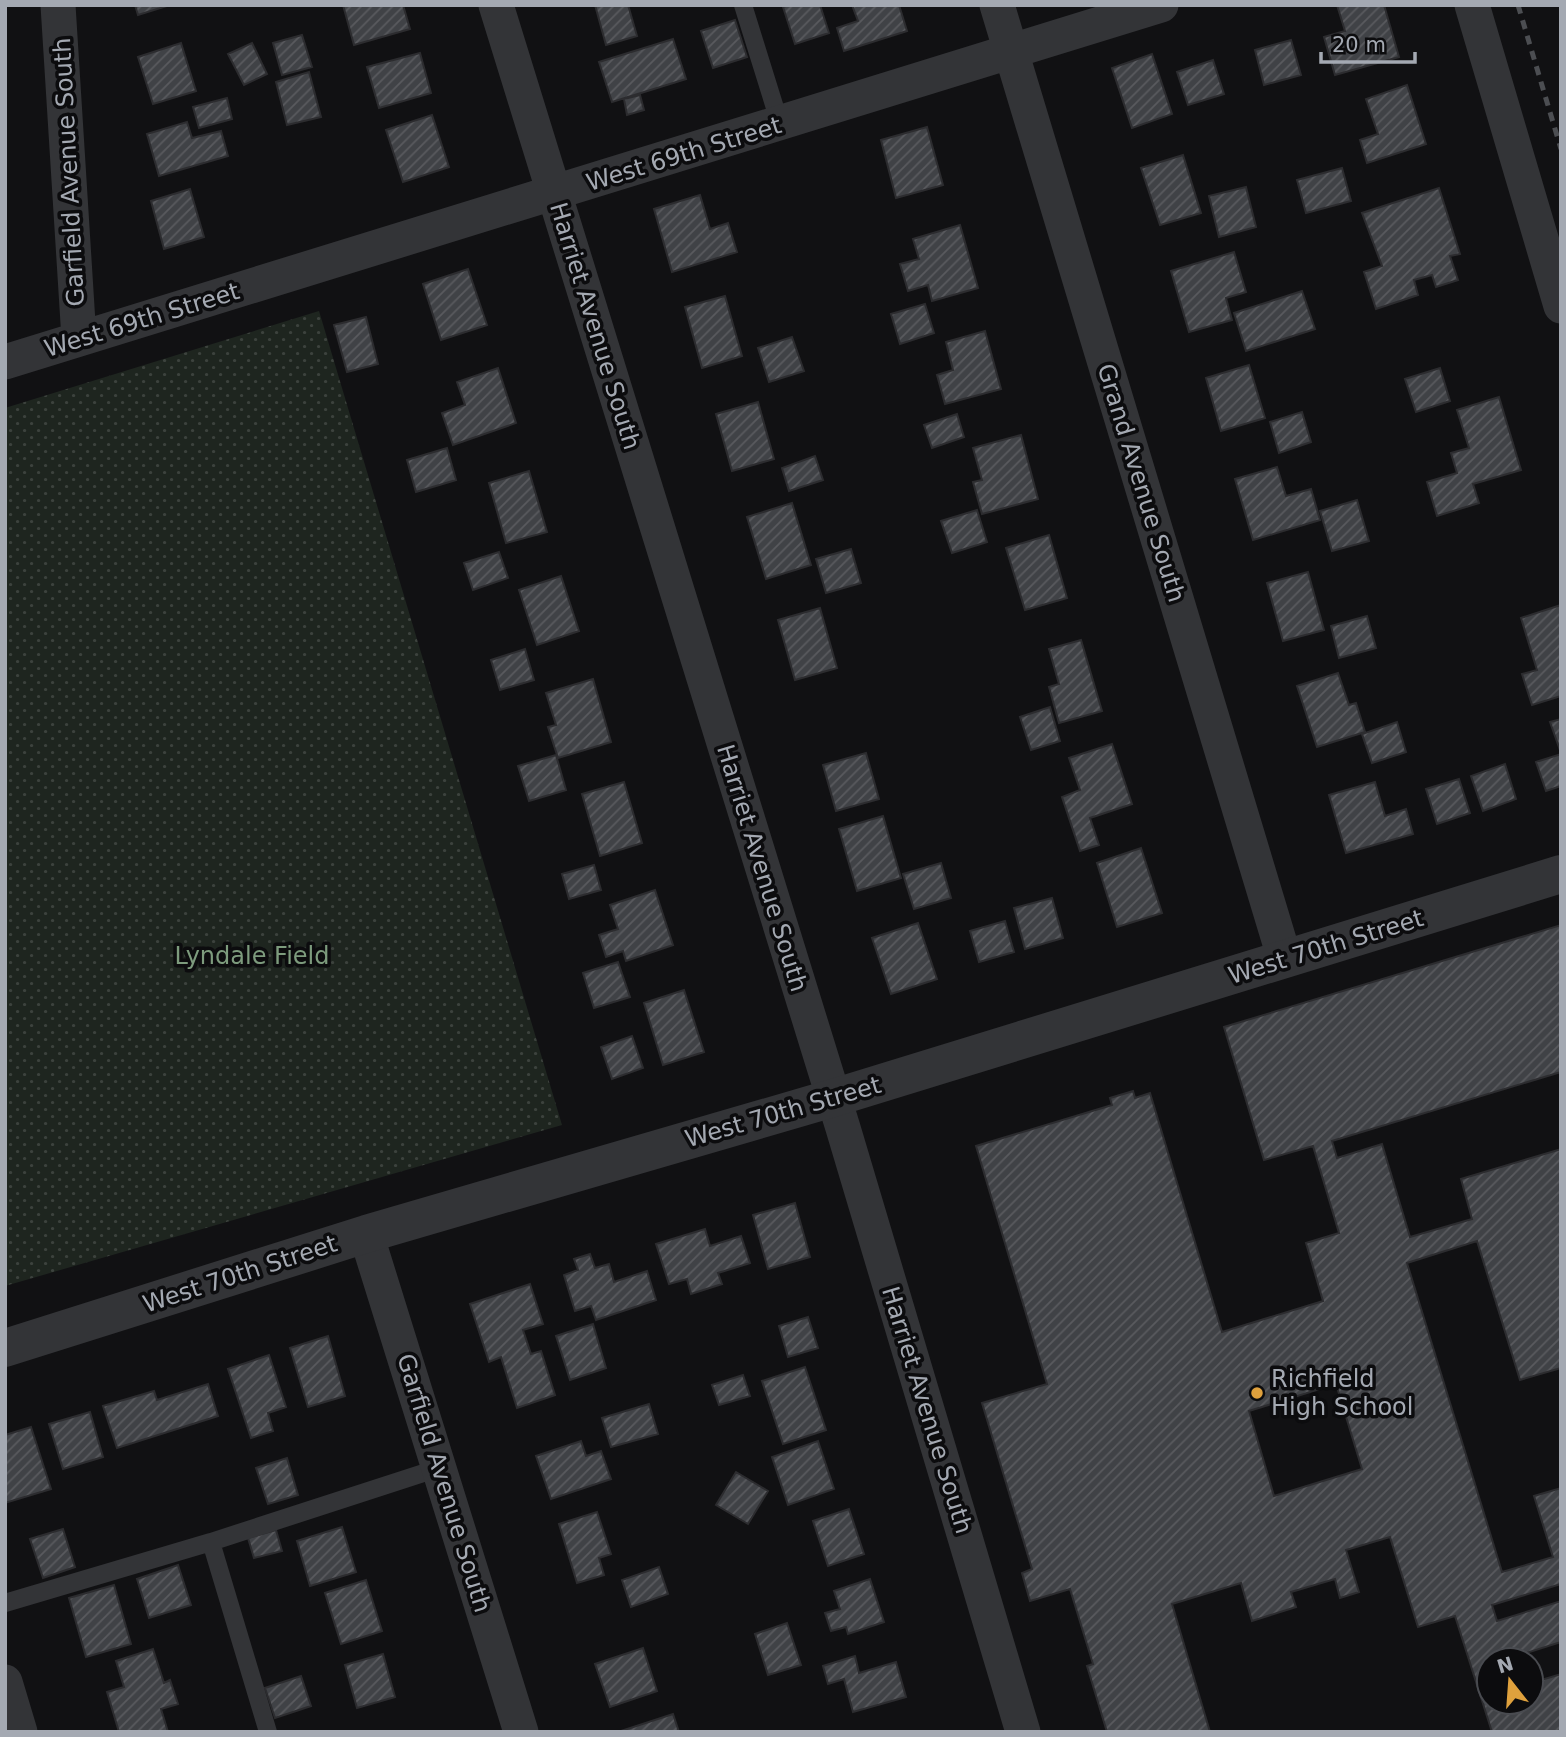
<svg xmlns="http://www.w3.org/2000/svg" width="1566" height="1737" font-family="'DejaVu Sans',sans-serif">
<defs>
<pattern id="park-dots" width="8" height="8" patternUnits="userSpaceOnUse" patternTransform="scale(1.75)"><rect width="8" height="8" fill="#1e251f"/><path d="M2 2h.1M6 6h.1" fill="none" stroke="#3c423d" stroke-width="1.8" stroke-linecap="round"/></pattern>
<pattern id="building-hatch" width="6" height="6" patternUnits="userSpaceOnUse" patternTransform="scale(1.75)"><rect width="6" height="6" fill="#404246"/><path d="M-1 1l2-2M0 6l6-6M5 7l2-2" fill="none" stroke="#595a5e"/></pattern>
</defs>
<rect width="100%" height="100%" fill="#111113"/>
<path fill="url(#park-dots)" d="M 319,311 L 562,1125 L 5,1286 L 5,408 Z"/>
<path fill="url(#building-hatch)" stroke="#2c2c2f" stroke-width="2" fill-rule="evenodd" d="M 135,5 L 170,5 L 138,15 Z
M 343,5 L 403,5 L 410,29 L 354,45 Z
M 595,5 L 628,5 L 637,36 L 606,45 Z
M 789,5 L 820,5 L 829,33 L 795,44 L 783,7 Z
M 852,5 L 899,5 L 907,31 L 844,51 L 837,28 L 858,21 Z
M 1337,5 L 1384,5 L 1399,57 L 1335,75 L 1324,37 L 1345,31 Z
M 735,20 L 747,57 L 713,68 L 701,31 Z
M 302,35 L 312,67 L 282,75 L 273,43 Z
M 673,39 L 686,79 L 612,102 L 599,62 Z
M 1291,40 L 1301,75 L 1264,85 L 1255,50 Z
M 181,43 L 196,91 L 153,104 L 138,57 Z
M 252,43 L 267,74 L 244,85 L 228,54 Z
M 420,53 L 431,93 L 379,108 L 367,67 Z
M 1152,54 L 1172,114 L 1132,128 L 1112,68 Z
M 1213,60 L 1224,94 L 1188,105 L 1177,72 Z
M 309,72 L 321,117 L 287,125 L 276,82 Z
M 1407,85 L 1426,144 L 1367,163 L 1360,140 L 1378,134 L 1366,99 Z
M 640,95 L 644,110 L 627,115 L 624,99 Z
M 227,98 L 232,119 L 199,128 L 193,107 Z
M 432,115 L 449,167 L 403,182 L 386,130 Z
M 187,122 L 192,138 L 221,131 L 228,156 L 159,176 L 147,134 Z
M 927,127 L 943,185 L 896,198 L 881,140 Z
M 1183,155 L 1201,213 L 1160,225 L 1141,168 Z
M 1342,168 L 1351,201 L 1306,213 L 1297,180 Z
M 1246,187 L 1256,227 L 1219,237 L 1209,196 Z
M 1439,188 L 1460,254 L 1450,256 L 1458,280 L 1436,287 L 1432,275 L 1414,280 L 1418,295 L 1376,309 L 1364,272 L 1382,266 L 1362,213 Z
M 190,189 L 204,237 L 164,249 L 151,201 Z
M 700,195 L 710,229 L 728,223 L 737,252 L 672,272 L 654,209 Z
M 960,225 L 978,288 L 932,301 L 928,285 L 908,291 L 900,264 L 919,259 L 913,239 Z
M 1234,252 L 1246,292 L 1226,298 L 1232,320 L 1189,332 L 1171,271 Z
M 468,269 L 487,325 L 441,340 L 423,284 Z
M 1302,291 L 1315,329 L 1246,351 L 1234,313 Z
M 725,296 L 742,356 L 702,368 L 685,307 Z
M 925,304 L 934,333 L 900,344 L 891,314 Z
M 366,317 L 378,364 L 347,372 L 334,325 Z
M 985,331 L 1001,389 L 945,404 L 937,375 L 953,370 L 946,342 Z
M 792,337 L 804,371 L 769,382 L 758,348 Z
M 1249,365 L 1265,418 L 1221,431 L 1206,378 Z
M 498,368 L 516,423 L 453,445 L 442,413 L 465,405 L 457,382 Z
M 1440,368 L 1450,401 L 1416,412 L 1405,379 Z
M 1499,397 L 1521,470 L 1473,484 L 1479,503 L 1437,516 L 1427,482 L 1457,473 L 1451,453 L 1469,448 L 1457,410 Z
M 758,402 L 774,459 L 732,471 L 716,414 Z
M 1302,412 L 1311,442 L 1279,453 L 1270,422 Z
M 957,414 L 964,437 L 932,448 L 924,425 Z
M 1021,435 L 1038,499 L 982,514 L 973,482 L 982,480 L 973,448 Z
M 447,448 L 456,480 L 416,492 L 407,460 Z
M 815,456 L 823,480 L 789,491 L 782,468 Z
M 1277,467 L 1286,496 L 1311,489 L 1320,520 L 1253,540 L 1235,479 Z
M 529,471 L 547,532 L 506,543 L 489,483 Z
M 1357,500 L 1369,541 L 1332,551 L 1320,511 Z
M 792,503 L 811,565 L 766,579 L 747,517 Z
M 977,510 L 987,542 L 952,553 L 941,521 Z
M 1049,535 L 1067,598 L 1025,610 L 1006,548 Z
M 851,549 L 861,583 L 826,593 L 816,559 Z
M 499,552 L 508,578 L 473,590 L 464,563 Z
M 1308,572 L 1324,630 L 1283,641 L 1267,583 Z
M 561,576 L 579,631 L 537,645 L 519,590 Z
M 1561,605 L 1561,696 L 1532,705 L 1522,674 L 1537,670 L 1521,618 Z
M 820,608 L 837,668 L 795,680 L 778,620 Z
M 1367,616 L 1376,648 L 1339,658 L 1331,626 Z
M 1081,640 L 1102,711 L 1059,723 L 1049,687 L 1059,684 L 1049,649 Z
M 525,649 L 534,680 L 500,690 L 491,660 Z
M 1338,673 L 1349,705 L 1356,703 L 1365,732 L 1317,747 L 1297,686 Z
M 593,679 L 611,742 L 558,758 L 548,727 L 556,725 L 546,693 Z
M 1050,707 L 1060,741 L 1031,750 L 1020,717 Z
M 1561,719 L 1561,753 L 1550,722 Z
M 1397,722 L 1406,752 L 1372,763 L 1362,734 Z
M 1112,744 L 1132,804 L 1090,818 L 1099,845 L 1080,851 L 1062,797 L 1080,790 L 1069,758 Z
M 866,753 L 879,799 L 836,811 L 823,765 Z
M 1561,754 L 1561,786 L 1546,791 L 1536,762 Z
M 556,755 L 566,790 L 529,801 L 518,766 Z
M 1505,764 L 1516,799 L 1483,811 L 1471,776 Z
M 1459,779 L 1470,813 L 1437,824 L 1426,789 Z
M 624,782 L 642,843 L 600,856 L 582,794 Z
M 1375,782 L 1385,816 L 1406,809 L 1413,834 L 1346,853 L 1329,795 Z
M 883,816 L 901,878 L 857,891 L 839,829 Z
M 1141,848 L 1162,913 L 1117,927 L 1097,863 Z
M 941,863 L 951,898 L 914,909 L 903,874 Z
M 594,865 L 601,890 L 569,899 L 562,874 Z
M 655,890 L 673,945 L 626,961 L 623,951 L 606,957 L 599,935 L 618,929 L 610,905 Z
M 1052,898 L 1063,938 L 1025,949 L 1014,908 Z
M 1005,921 L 1014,952 L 979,962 L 970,931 Z
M 918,923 L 937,979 L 891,994 L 872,938 Z
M 1561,925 L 1561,1072 L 1332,1141 L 1337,1158 L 1382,1144 L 1410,1237 L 1472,1219 L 1461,1179 L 1561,1149 L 1561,1368 L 1520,1380 L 1477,1241 L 1407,1263 L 1502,1572 L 1553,1557 L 1534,1496 L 1561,1488 L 1561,1584 L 1492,1605 L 1497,1621 L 1561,1601 L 1561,1642 L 1504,1660 L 1489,1660 L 1489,1702 L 1531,1702 L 1531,1683 L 1561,1674 L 1561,1732 L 1492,1732 L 1455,1616 L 1418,1627 L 1390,1537 L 1346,1550 L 1359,1592 L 1340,1598 L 1335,1579 L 1291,1592 L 1296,1607 L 1252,1621 L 1241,1583 L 1172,1604 L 1210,1732 L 1107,1732 L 1087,1666 L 1093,1664 L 1070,1589 L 1030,1601 L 1022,1573 L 1032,1569 L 982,1403 L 1047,1384 L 976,1146 L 1112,1105 L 1110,1098 L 1133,1091 L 1135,1098 L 1150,1093 L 1222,1332 L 1323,1301 L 1306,1243 L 1339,1233 L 1313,1146 L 1264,1160 L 1224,1027 ZM 1336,1384 L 1362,1469 L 1274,1496 L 1249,1411 Z
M 618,962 L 630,997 L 594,1008 L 583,973 Z
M 684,990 L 704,1052 L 663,1065 L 644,1003 Z
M 632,1036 L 643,1068 L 612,1079 L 601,1047 Z
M 795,1203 L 810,1257 L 768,1269 L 753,1215 Z
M 705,1229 L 710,1246 L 741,1236 L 750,1263 L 718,1273 L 722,1284 L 691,1294 L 687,1279 L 669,1284 L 656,1244 Z
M 590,1254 L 595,1268 L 609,1264 L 614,1282 L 647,1271 L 656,1300 L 596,1320 L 591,1306 L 575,1311 L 564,1275 L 578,1270 L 574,1259 Z
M 530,1284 L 543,1324 L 523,1330 L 531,1354 L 541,1351 L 555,1395 L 517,1408 L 501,1357 L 489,1362 L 470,1304 Z
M 808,1317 L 818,1348 L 788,1357 L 779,1326 Z
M 593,1324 L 606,1368 L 570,1380 L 556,1336 Z
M 328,1336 L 345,1396 L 308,1407 L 290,1348 Z
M 269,1355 L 286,1407 L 268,1413 L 273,1431 L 251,1438 L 228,1369 Z
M 805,1367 L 826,1430 L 783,1444 L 762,1381 Z
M 743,1375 L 750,1396 L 719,1405 L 712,1385 Z
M 208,1384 L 218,1416 L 117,1448 L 103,1406 L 154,1391 L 157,1400 Z
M 649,1404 L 658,1434 L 611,1447 L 602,1418 Z
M 90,1412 L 103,1457 L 63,1469 L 49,1424 Z
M 31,1427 L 51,1489 L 5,1503 L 5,1435 Z
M 581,1441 L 586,1456 L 601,1451 L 611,1479 L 551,1499 L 536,1456 Z
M 818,1441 L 834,1489 L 788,1505 L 772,1457 Z
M 287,1458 L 298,1495 L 268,1504 L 256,1468 Z
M 736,1472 L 768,1491 L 748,1524 L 716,1505 Z
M 849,1509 L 864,1554 L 828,1566 L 813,1521 Z
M 597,1512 L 611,1554 L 599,1558 L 604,1575 L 577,1583 L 559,1524 Z
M 342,1527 L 356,1572 L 310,1586 L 297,1541 Z
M 63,1529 L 75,1567 L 43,1578 L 30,1539 Z
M 276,1530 L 282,1551 L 254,1558 L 248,1538 Z
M 178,1565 L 191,1605 L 149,1618 L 137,1579 Z
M 659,1567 L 668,1594 L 631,1607 L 622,1580 Z
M 870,1579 L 884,1622 L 848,1634 L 846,1627 L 831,1631 L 825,1613 L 840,1609 L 834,1591 Z
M 366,1580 L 382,1631 L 341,1644 L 325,1593 Z
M 114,1585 L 131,1644 L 86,1657 L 69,1598 Z
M 787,1623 L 801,1665 L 768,1675 L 755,1634 Z
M 643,1648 L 657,1691 L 610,1707 L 595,1664 Z
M 153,1649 L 164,1683 L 170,1680 L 178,1704 L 161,1709 L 168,1732 L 119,1732 L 107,1692 L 124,1687 L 116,1661 Z
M 383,1654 L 395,1697 L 357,1708 L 345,1665 Z
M 855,1656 L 859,1673 L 896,1662 L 906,1697 L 853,1712 L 844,1679 L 828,1684 L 823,1666 Z
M 301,1676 L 311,1706 L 275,1718 L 265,1688 Z
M 673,1714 L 679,1732 L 618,1732 Z"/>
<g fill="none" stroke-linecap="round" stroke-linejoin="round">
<path stroke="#333437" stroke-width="18" d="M 743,5 L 780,124
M 211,1542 L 268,1732
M 5,1603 L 211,1542 L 439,1468"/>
<path stroke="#333437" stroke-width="35" d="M 58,5 L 79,339
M 496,5 L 843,1128 L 1023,1732
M 997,5 L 1285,960
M 1472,5 L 1561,306
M 5,362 L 1161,5
M 366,1234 L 521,1732
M 5,1682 L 20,1732"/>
<path stroke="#333437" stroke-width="38" d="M 5,1348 L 366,1234 L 833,1098 L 1561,874"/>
<path stroke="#4c4e52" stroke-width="5" stroke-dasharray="9 7" stroke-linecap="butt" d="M 1518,5 L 1561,149"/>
</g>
<circle fill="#dfa13d" stroke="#0c0c0e" stroke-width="2.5" cx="1257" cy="1393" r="7"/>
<g text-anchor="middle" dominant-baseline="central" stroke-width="7" stroke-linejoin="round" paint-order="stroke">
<g font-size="24" fill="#a4a9b2" stroke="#0c0c0e">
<text transform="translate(684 154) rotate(-17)">West 69th Street</text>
<text transform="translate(69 172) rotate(-93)">Garfield Avenue South</text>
<text transform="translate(142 320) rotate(-17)">West 69th Street</text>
<text transform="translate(595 326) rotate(73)">Harriet Avenue South</text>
<text transform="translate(1141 483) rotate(73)">Grand Avenue South</text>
<text transform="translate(762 868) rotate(73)">Harriet Avenue South</text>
<text transform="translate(1326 947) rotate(-17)">West 70th Street</text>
<text transform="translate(783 1112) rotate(-16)">West 70th Street</text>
<text transform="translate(240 1274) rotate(-18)">West 70th Street</text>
<text transform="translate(927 1410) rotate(73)">Harriet Avenue South</text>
<text transform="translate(444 1483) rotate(73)">Garfield Avenue South</text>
</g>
<g font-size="24" fill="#7d9b7d" stroke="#0c0c0e">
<text x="252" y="956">Lyndale Field</text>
</g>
<g font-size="24" fill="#a4a9b2" stroke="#0c0c0e" text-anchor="start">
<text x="1271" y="1379">Richfield<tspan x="1271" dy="28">High School</tspan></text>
</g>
</g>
<rect width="1566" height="1737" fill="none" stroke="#a4a9b2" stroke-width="14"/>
<g transform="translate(1510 1681) rotate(343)"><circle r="33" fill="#0c0c0e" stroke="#494b50" stroke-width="2"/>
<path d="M0-5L12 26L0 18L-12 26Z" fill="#dfa13d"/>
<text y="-10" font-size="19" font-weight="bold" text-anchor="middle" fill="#a4a9b2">N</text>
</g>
<path d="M1321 52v10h94v-10" fill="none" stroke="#a4a9b2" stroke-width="3.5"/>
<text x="1332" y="52" font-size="21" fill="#a4a9b2" stroke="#0c0c0e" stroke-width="5" paint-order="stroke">20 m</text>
</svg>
